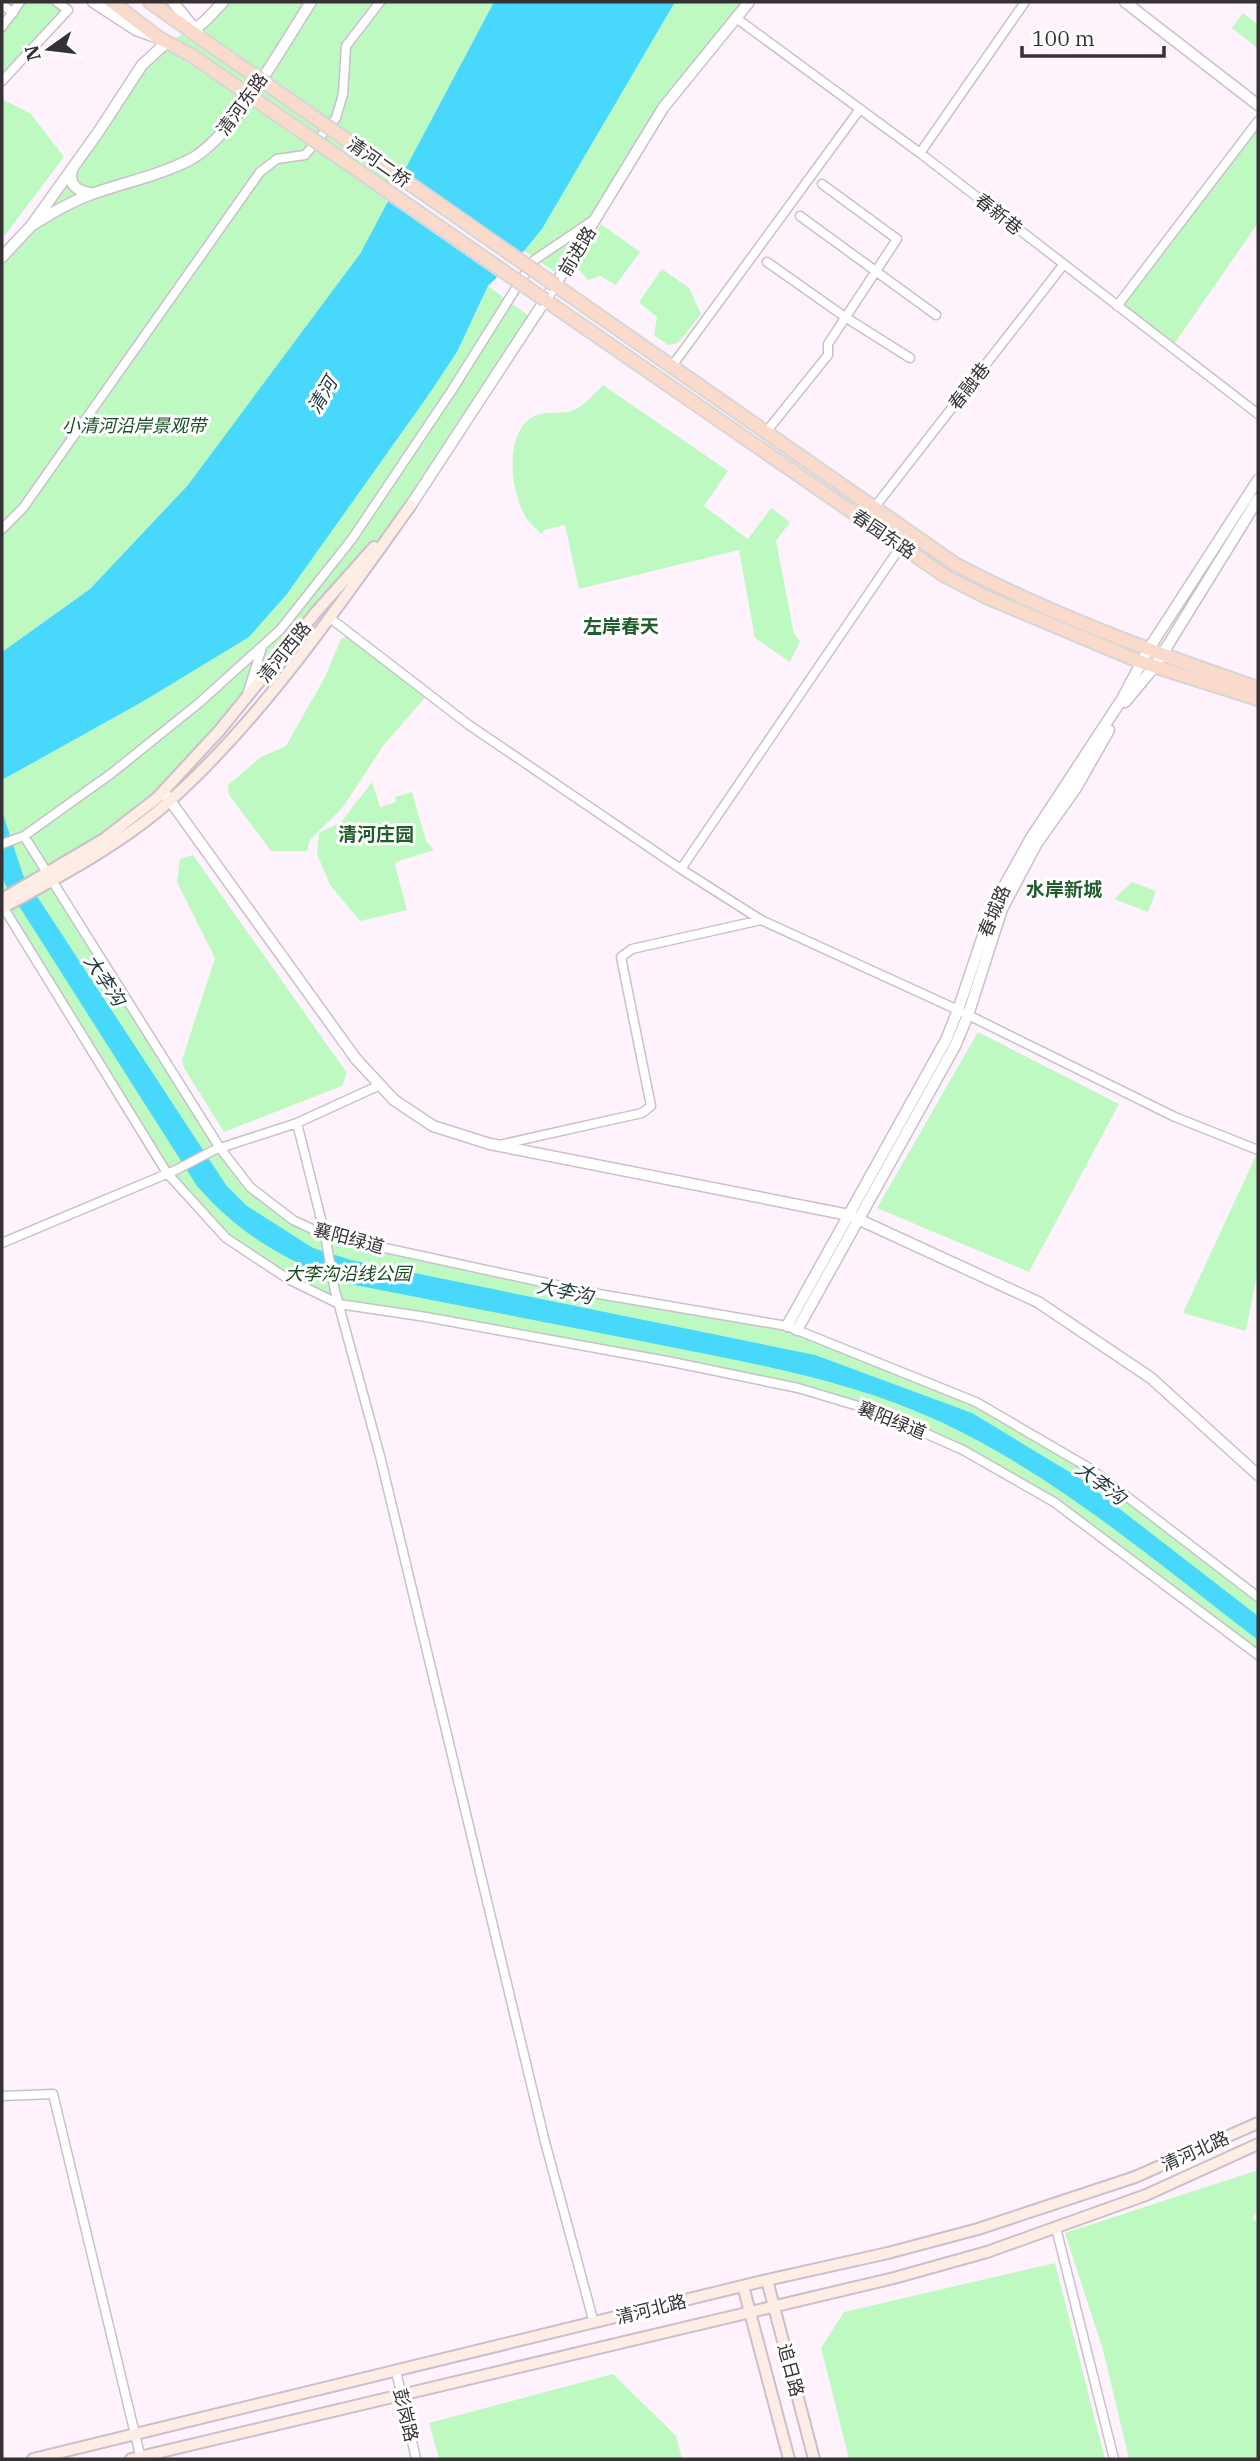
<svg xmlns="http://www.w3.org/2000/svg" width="1260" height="2461" font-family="'IBM Plex Serif','Noto Sans SC',serif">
<rect width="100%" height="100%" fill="#fef3fd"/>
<path fill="#bdf9c1" d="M 20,2 L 57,2 L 68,10 L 2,81 L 2,27 Z
M 223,2 L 494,2 L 356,262 L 188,485 L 90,589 L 2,652 L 2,259 L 142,65 L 167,42 L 195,29 Z
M 675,2 L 749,2 L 663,108 L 561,276 L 524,251 L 542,229 Z
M 1243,13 L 1258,25 L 1258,49 L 1232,28 Z
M 2,99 L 31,114 L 64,157 L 2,239 Z
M 1258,121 L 1258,223 L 1172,347 L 1117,306 Z
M 601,224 L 640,252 L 616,285 L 600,276 L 588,280 L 578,269 L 584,250 Z
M 662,269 L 689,288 L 701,314 L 678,343 L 668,345 L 654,335 L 657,317 L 639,302 Z
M 488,286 L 533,319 L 411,505 L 317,611 L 157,798 L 48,874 L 250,1187 L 293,1220 L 325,1235 L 593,1293 L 787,1326 L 976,1402 L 1091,1469 L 1258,1599 L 1258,1655 L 1054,1502 L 963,1450 L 875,1411 L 798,1388 L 339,1304 L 288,1279 L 226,1238 L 167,1173 L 2,905 L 2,780 L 142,702 L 287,594 L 457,352 Z
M 603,385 L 728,471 L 704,506 L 748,539 L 771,508 L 790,522 L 776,541 L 794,634 L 800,641 L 790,662 L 755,638 L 739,550 L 579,589 L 565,525 L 544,530 L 542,534 C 538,530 533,527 530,523 C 511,500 504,442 527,421 C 541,408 559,416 574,410 C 584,406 595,392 603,385 Z
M 351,634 L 428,694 L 383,746 L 343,807 L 310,840 L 307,851 L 271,851 L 229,795 L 228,785 L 261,757 L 286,746 L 325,677 L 341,639 Z
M 372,782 L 380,807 L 396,802 L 395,797 L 412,792 L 426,841 L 434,850 L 396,862 L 395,865 L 407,910 L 360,921 L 330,885 L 317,854 L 319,833 L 341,822 Z
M 193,855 L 347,1073 L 342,1086 L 224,1132 L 184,1068 L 182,1060 L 215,958 L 177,882 L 180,859 Z
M 1132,882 L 1156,891 L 1148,912 L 1114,899 Z
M 978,1032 L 1119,1104 L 1029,1272 L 877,1208 Z
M 1258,1151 L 1258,1269 L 1246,1331 L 1183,1313 Z
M 1258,2170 L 1258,2213 L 1252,2217 L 1258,2223 L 1258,2459 L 1129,2459 L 1103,2350 L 1065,2233 Z
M 1055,2263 L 1105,2459 L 849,2459 L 821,2348 L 844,2312 Z
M 613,2374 L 676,2436 L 682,2459 L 439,2459 L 429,2423 Z"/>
<path fill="#47d8fb" d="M 494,2 L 675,2 L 542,229 L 524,251 L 488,286 L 457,352 L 427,397 L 287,594 L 249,637 L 142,702 L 2,780 L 2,652 L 90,589 L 188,485 L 360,254 Z
M 2,811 L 23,875 L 226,1185 L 247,1206 L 313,1248 L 351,1260 L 815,1355 L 972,1413 L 1081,1479 L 1258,1616 L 1258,1640 C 1156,1562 1058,1477 941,1422 C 849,1379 750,1363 651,1343 C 549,1323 447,1303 345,1283 C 285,1260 240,1235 197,1186 L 5,884 L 2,875 Z"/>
<path fill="#fef3fd" d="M 401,170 L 523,256 L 500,279 L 385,199 Z"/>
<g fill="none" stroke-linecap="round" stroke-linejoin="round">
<g stroke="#cbbfcb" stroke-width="11">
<path id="minor" d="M 2,4 L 13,13
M 736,18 L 920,153 L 1258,414
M 2,27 L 20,2
M 2,81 L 68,10 L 57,2
M 920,153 L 1025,2
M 800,216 L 936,315
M 767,262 L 845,317 L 910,358
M 1117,306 L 1258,121
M 672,366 L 860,109
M 766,432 L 828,355 L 828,344 L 897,239 L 822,184
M 874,508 L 1064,264
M 2,529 L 23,508 L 260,172 L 277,159 L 305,155 L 336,118 L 343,94 L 346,46 L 380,2
M 330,618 L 469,725 L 681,869 L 761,920 L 958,1010 L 1175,1117 L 1258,1150
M 247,695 L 262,647
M 24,836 L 220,1148 L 250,1187 L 293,1220 L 325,1235 L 593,1293 L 787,1326 L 976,1402 L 1091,1469 L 1258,1597
M 2,844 L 24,836 L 112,773 L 199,703 L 280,630 L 352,539 L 452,390 L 533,261 L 592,221
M 681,869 L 901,546
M 2,905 L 167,1173 L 226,1238 L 288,1279 L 339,1304 L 426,1317 L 672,1362 L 798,1388 L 875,1411 L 963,1450 L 1054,1502 L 1258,1655
M 297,1123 L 380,1085
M 499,1145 L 642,1113 L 651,1106 L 621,957 L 632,949 L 761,920
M 2,1243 L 176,1170 L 214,1150 L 297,1123 L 325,1235 L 335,1291 L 380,1456 L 545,2142 L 594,2323
M 2,2096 L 53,2094 L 141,2459
M 1056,2228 L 1114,2459
M 396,2371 L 416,2459"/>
</g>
<g stroke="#cbbfcb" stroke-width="13">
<path id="tertiary" d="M 93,2 L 136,30 L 153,36
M 173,2 L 198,33
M 1125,2 L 1258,105
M 195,29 L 205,21 L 223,2
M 72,171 C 68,185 78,191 90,193
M 31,226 C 51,213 70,202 92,194 C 125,182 162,175 193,158 C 236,132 282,46 311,2
M 2,257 L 31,226 L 99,131 L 142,65 L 167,42
M 411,505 L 555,285 L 663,108 L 749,2
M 1125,702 L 1155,666 L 1258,499
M 166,795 L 356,1059 L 394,1100 L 433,1126 L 490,1144 L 849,1215 L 1038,1302 L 1151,1378 L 1258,1475
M 787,1326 L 946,1040 L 958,1010 L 993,906 L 1031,838 L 1122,699 L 1148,650 L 1258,480
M 797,1330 L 955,1046 L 968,1015 L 1002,909 L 1037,843 L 1076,788 L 1109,730"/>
</g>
<g stroke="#cbbfcb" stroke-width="14">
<path id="secondary" d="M 2,899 L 104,839 L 157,798 L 219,731 L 317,611 L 374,547
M 2,908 C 55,879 118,846 164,806 C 259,723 337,608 411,505
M 767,2280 L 814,2459
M 743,2286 L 789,2459
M 33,2459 L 767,2280 L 888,2253 L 978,2229 L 1135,2177 L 1258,2123
M 131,2459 L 894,2278 L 987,2252 L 1146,2195 L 1258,2144"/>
</g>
<g stroke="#d7d6d7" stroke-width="16">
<path id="primary" d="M 112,2 L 159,38 L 191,55
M 150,2 L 202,39
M 555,285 L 955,564 C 1052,615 1155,653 1258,688
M 545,300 L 945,576 L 986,597 L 1141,662 L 1258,699"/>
</g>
<use href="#minor" stroke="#fff" stroke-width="8"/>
<use href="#tertiary" stroke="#fff" stroke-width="10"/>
<use href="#secondary" stroke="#fdede5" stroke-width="10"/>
<use href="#primary" stroke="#fadacb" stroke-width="12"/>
<g stroke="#d7d6d7" stroke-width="16" stroke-linecap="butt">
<path id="primary-bridge" d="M 202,39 L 555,285
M 191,55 L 545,300"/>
</g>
<use href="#primary-bridge" stroke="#fadacb" stroke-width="12"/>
</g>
<g text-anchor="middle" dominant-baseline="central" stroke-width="6" stroke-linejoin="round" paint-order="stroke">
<g font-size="18" fill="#363135" stroke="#fff">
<text transform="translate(242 104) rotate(-54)">清河东路</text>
<text transform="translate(379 162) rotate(35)">清河二桥</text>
<text transform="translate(999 214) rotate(38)">春新巷</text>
<text transform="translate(577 251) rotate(-59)">前进路</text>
<text transform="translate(969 386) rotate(-52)">春融巷</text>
<text transform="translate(884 534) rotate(34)">春园东路</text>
<text transform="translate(284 652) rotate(-51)">清河西路</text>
<text transform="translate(994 911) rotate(-67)">春城路</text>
<text transform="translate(349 1238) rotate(15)">襄阳绿道</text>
<text transform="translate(892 1420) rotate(22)">襄阳绿道</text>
<text transform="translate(1195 2151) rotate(-24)">清河北路</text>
<text transform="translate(651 2309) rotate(-14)">清河北路</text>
<text transform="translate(791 2370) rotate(75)">追日路</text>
<text transform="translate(406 2415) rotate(77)">彭岗路</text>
</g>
<g font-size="18" font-style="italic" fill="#164e20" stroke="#fff">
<text x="134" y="425">小清河沿岸景观带</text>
<text x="348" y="1273">大李沟沿线公园</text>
</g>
<g font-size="19" font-style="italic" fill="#1f373d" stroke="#fff">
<text transform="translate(322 395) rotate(-59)">清河</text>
<text transform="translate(105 980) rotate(56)">大李沟</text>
<text transform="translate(565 1291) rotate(12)">大李沟</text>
<text transform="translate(1101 1483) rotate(37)">大李沟</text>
</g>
<g font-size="19" font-weight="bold" fill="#225e2d" stroke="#fff">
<text x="621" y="626">左岸春天</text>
<text x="376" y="834">清河庄园</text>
<text x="1064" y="889">水岸新城</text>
</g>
</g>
<rect width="1260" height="2461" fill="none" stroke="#363135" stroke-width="7"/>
<g transform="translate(49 49) rotate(256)" stroke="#ffffff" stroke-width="5" paint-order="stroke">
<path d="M0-5L12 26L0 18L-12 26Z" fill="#363135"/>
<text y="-10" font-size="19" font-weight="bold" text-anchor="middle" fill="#363135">N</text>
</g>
<path d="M1022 46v10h142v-10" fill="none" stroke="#363135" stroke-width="3.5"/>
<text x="1032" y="46" font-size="21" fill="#363135" stroke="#ffffff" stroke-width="5" paint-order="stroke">100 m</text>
</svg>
